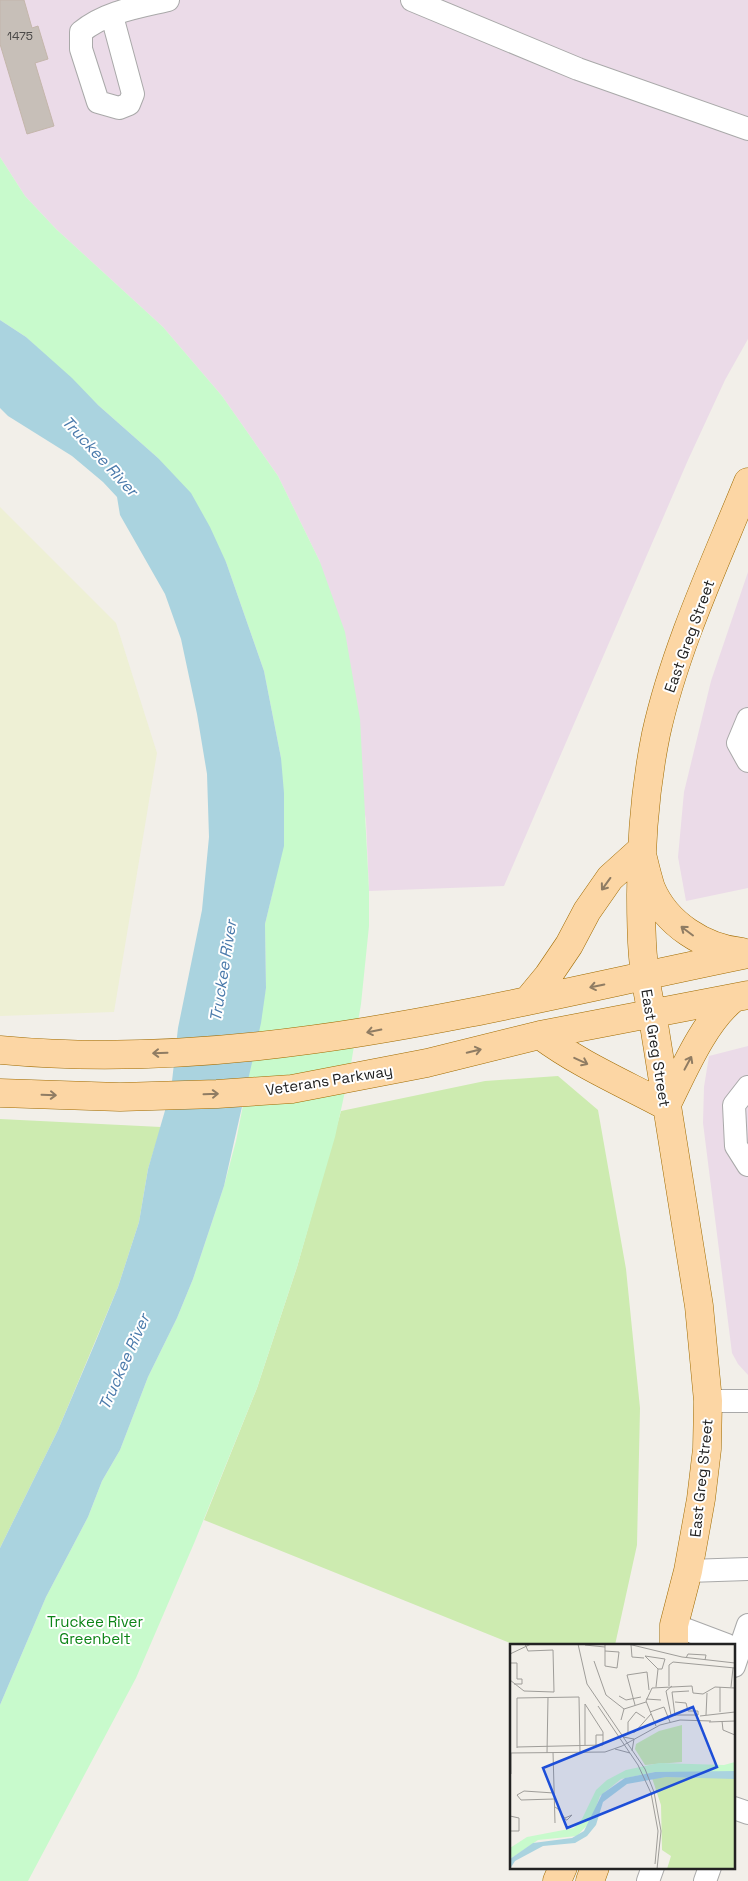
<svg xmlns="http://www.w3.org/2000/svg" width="748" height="1881" font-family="'Space Grotesk',sans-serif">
<rect width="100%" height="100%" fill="#f2efe9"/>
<path fill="#ebdbe8" d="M 0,0 L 748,0 L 748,339 L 725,380 L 688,460 L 504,886 L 369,891 L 366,820 L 320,562 L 278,476 L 222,396 L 163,327 L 56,229 L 25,196 L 0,157 Z
M 748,572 L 748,888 L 686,901 L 678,857 L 684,792 L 711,681 Z
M 748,1046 L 748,1375 L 738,1364 L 732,1353 L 703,1123 L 704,1087 L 709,1056 Z"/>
<path fill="#eef0d5" d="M 0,507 L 116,623 L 157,753 L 114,1012 L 0,1016 Z"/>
<path fill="#cdebb0" d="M 558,1076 L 598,1110 L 626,1269 L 640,1408 L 637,1545 L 615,1645 L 515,1645 L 204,1520 L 257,1388 L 297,1267 L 341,1111 L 485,1081 Z
M 0,1119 L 161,1127 L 148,1169 L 139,1222 L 118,1287 L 58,1430 L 0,1548 Z"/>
<path fill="#c8facc" d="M 0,157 L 25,196 L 56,229 L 163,327 L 222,396 L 278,476 L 320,562 L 345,632 L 360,719 L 369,890 L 369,926 L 361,1004 L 351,1064 L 335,1137 L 297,1267 L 257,1388 L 195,1541 L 136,1678 L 28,1881 L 0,1881 L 0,1705 L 46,1597 L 88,1517 L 102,1481 L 120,1450 L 148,1377 L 177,1318 L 193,1279 L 224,1186 L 236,1141 L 266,988 L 265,924 L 276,878 L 281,758 L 264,671 L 226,562 L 158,458 L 98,405 L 26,337 L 0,320 Z"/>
<path fill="#aad3df" d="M 0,320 L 26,337 L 72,378 L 98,405 L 158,458 L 191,493 L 210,527 L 226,562 L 264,671 L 281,758 L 284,793 L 284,846 L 265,924 L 266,988 L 261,1023 L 224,1186 L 193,1279 L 177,1318 L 148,1377 L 120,1450 L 102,1481 L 88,1517 L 46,1597 L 0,1705 L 0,1548 L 58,1430 L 95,1343 L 118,1287 L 139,1222 L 148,1169 L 171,1090 L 178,1028 L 202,910 L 209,837 L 207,774 L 197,714 L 181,639 L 165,594 L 120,515 L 117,497 L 103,482 L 72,456 L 8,416 L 0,408 Z"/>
<path fill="#c7bfb8" stroke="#c4b6ab" d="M 0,0 L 24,0 L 32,28 L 38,26 L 48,59 L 35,63 L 54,126 L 27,134 L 0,44 Z"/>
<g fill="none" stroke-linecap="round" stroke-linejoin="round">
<g stroke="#a9a9a9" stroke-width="24">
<path id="minor" d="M 412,0 L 578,69 L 748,129
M 112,16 L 133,94 L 129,104 L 119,108 L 98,102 L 81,49 L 81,32 C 105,12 138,7 168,0
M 748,719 L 738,743 L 748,761
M 748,1087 L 734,1105 L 736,1146 L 748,1165
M 708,1401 L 748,1401
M 688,1571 L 748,1569
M 674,1625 L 727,1645
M 734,1666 L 748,1625
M 734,1808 L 748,1813
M 648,1881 L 653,1867
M 705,1881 L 710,1867"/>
</g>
<g stroke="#a06b00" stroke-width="29">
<path id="major" d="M 529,999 L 548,976 L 569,945 L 587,911 L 610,878 L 641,850 C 644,862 647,876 651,888 C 666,924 704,948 742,952
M 540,1035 C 579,1064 623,1083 666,1106 C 683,1072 704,1021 734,998
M 0,1050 C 254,1074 502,1004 748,954
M 0,1093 L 120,1097 L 217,1094 L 292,1089 L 427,1063 L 540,1035 L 748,995
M 674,1645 L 674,1625 L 688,1571 L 701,1499 L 707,1449 L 708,1401 L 699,1306 L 652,1012 C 642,973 641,935 641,895 C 641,841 645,788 656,734 C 675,648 715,563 748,482
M 557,1881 L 563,1867
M 590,1881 L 595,1867"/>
</g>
<use href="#minor" stroke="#fff" stroke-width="22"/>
<use href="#major" stroke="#fcd6a4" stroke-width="28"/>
</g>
<defs><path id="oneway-shaft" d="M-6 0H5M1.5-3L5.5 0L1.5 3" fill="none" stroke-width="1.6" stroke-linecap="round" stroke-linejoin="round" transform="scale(1.25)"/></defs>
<g stroke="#8f7c63">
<use href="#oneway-shaft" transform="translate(606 884) rotate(126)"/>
<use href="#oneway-shaft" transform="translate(687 931) rotate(-143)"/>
<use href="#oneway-shaft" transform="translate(597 986) rotate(168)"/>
<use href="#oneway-shaft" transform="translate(374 1031) rotate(169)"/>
<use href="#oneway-shaft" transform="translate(474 1051) rotate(-14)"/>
<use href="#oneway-shaft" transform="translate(160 1053) rotate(178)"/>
<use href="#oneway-shaft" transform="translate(581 1061) rotate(25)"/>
<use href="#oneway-shaft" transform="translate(688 1063) rotate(-62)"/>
<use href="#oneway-shaft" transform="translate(211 1094) rotate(-2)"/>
<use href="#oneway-shaft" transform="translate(49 1095) rotate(2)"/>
</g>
<g text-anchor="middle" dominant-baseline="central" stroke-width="4" stroke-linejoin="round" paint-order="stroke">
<g font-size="12" fill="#4b4948">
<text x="20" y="36">1475</text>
</g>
<g font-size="15" fill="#222" stroke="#fff">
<text transform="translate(689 636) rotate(-70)">East Greg Street</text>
<text transform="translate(656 1048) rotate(81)">East Greg Street</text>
<text transform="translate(329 1080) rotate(-9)">Veterans Parkway</text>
<text transform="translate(701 1478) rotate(-84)">East Greg Street</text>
</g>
<g font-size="15" fill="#0c8416" stroke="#fff">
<text x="95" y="1621">Truckee River<tspan x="95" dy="17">Greenbelt</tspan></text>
</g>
<g font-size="16" font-style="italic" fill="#4a7aab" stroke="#fff">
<text transform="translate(100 456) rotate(47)">Truckee River</text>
<text transform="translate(223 971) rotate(-81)">Truckee River</text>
<text transform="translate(124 1362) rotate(-66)">Truckee River</text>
</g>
</g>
<g transform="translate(510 1644)">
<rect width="225" height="225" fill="#f2efe9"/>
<path d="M 172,81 L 172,118 L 135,121 L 125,105 L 126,100 L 149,87 ZM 156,133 L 225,134 L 225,225 L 157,225 L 161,212 L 152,206 L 151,161 L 142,134 Z" fill="#cdebb0"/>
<path d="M 225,118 L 225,127 L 217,129 L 145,128 L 111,135 L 90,152 L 81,177 L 67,192 L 28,196 L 0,215 L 0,204 L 17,193 L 64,184 L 72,175 L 86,146 L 97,136 L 116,126 L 149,119 L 214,121 Z" fill="#c8facc"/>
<path d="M 225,127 L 224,135 L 156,133 L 117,140 L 93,158 L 86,181 L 77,192 L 65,199 L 33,202 L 5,217 L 0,225 L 0,215 L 23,199 L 62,194 L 74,187 L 92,150 L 115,134 L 145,128 Z" fill="#aad3df"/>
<path fill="none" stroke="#9f9d99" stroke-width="1" d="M 68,0 L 77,40 L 135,125 L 144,148 L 151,187 L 147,225M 95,0 L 95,22 L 107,24 L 109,8 L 95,7M 118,0 L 172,13 L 225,19M 75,1 L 95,3M 121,1 L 122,13 L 134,14M 0,10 L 21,0M 176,14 L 178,10 L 196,11 L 195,16M 84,17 L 96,51 L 114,65M 0,19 L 7,19 L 7,35 L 12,35 L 12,40 L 4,40M 0,36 L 14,47 L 44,48 L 43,6 L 18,7 L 15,0M 159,42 L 159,21 L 163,18 L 225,24M 162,42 L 156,47 L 161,71 L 188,71 L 188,67 L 178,67 L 176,59 L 165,58M 146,43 L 148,25 L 152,25 L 155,15 L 135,12 L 148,25M 210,43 L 210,68M 221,43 L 223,24M 109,52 L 116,56 L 131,53M 136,55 L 151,56M 125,61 L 117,31 L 137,28 L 139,46M 88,62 L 128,121 L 141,149 L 148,187 L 145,220M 140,68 L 154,63 L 160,78M 196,71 L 197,49M 165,72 L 162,48 L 179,47M 190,72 L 225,68M 135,74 L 126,68 L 118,78 L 118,89 L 125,88 L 141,70M 111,76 L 114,65 L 136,58M 212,77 L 213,86 L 225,91M 199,78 L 225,77M 146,82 L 136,57 L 142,44 L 182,42 L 183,49 L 193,50 L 205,43 L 225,44M 113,93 L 124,95 L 122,107M 86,101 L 86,91 L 93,91M 7,103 L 93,101 L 93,88 L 75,60 L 75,101M 7,104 L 7,54 L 69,53 L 70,108M 105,105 L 120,109M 43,108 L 45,179M 0,109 L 95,108 L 112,102 L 150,81 L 170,76 L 201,77M 37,109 L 38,53M 1,130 L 1,109M 44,155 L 11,156 L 7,151 L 14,147 L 44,149M 45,163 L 48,165 L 54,173 L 56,176 L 57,176 L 62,171 L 55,174M 0,172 L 9,174 L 9,187 L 0,187"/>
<path fill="#1d4ed8" fill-opacity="0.15" stroke="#1d4ed8" stroke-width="2.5" d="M 183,63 L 207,123 L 57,184 L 33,124 Z"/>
<rect width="225" height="225" fill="none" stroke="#222" stroke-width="2.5"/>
</g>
</svg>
